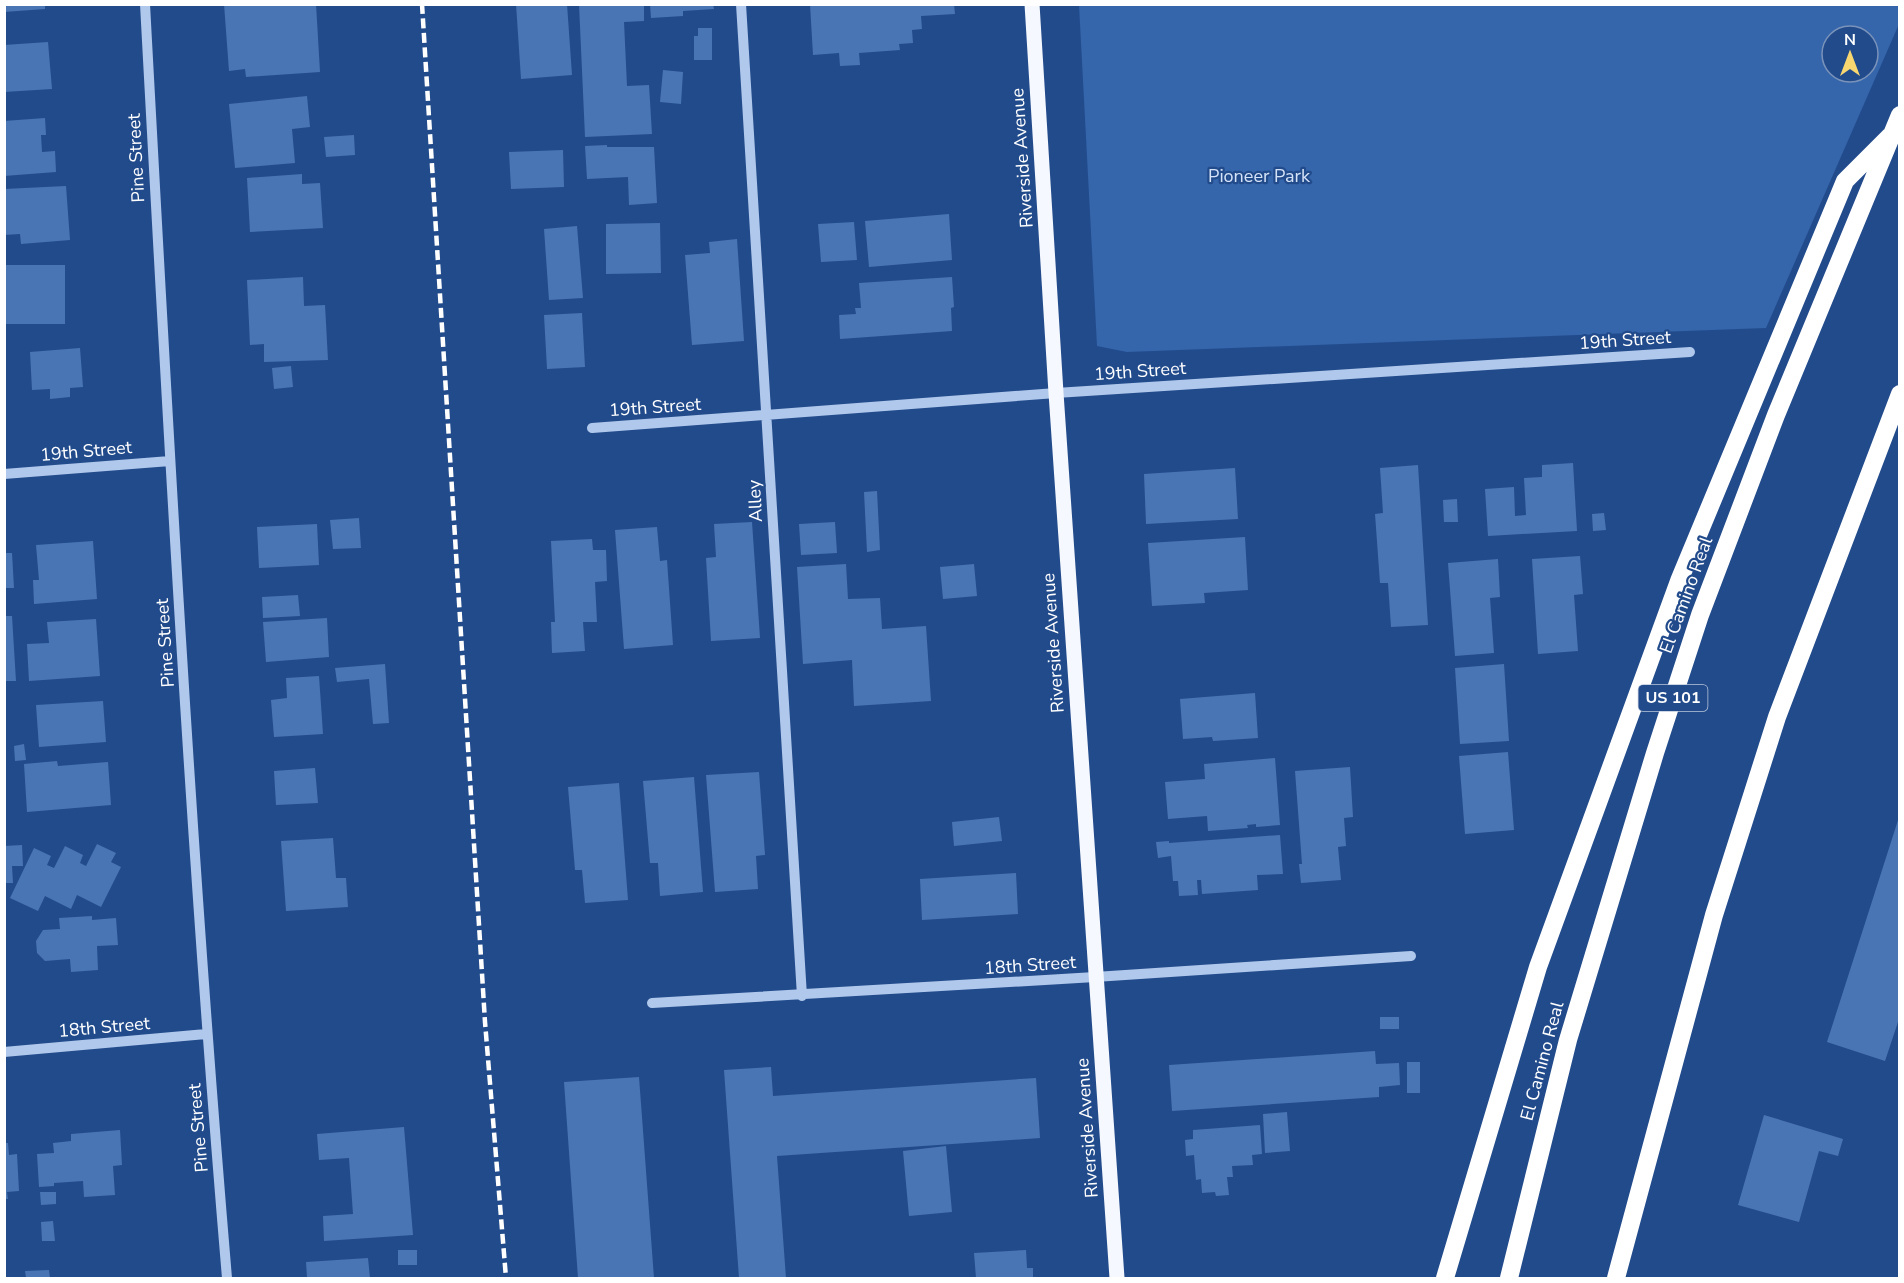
<svg xmlns="http://www.w3.org/2000/svg" width="1904" height="1283" font-family="'Nunito Sans',sans-serif">
<rect width="100%" height="100%" fill="#224b8c"/>
<path fill="#3565aa" fill-rule="evenodd" d="M 1899,4 L 1899,24 L 1766,328 L 1127,352 L 1097,346 L 1079,5 ZM 1832,36 L 1868,36 L 1868,72 L 1832,72 Z"/>
<path fill="#4a75b4" d="M 4,4 L 45,4 L 45,9 L 4,12 Z
M 224,4 L 316,4 L 320,72 L 246,77 L 245,69 L 229,71 Z
M 516,4 L 567,4 L 572,75 L 521,79 Z
M 579,4 L 644,4 L 644,21 L 624,22 L 627,86 L 649,85 L 652,134 L 585,137 Z
M 650,4 L 713,4 L 714,9 L 683,11 L 683,16 L 651,18 Z
M 810,4 L 954,4 L 955,14 L 921,16 L 922,29 L 912,30 L 913,43 L 899,44 L 900,50 L 859,53 L 860,65 L 840,66 L 839,53 L 813,55 Z
M 698,28 L 712,28 L 712,60 L 694,60 L 694,36 L 698,36 Z
M 48,42 L 52,89 L 4,92 L 4,45 Z
M 663,70 L 683,72 L 681,104 L 660,102 Z
M 307,96 L 310,127 L 292,129 L 295,163 L 235,168 L 229,104 Z
M 45,118 L 46,135 L 41,135 L 42,152 L 55,151 L 56,172 L 4,176 L 4,121 Z
M 354,135 L 355,155 L 326,157 L 324,137 Z
M 607,145 L 607,147 L 654,147 L 657,203 L 629,205 L 628,177 L 587,179 L 585,146 Z
M 563,150 L 564,187 L 511,189 L 509,152 Z
M 302,174 L 302,184 L 320,183 L 323,228 L 250,232 L 247,178 Z
M 66,186 L 70,240 L 21,244 L 20,234 L 4,235 L 4,189 Z
M 949,214 L 952,260 L 869,267 L 865,221 Z
M 854,222 L 857,260 L 821,262 L 818,224 Z
M 660,223 L 661,273 L 606,274 L 606,224 Z
M 577,226 L 583,298 L 549,300 L 544,229 Z
M 737,239 L 744,341 L 692,345 L 685,255 L 710,253 L 709,242 Z
M 4,265 L 65,265 L 65,324 L 4,324 Z
M 303,277 L 304,306 L 325,305 L 328,360 L 264,362 L 264,344 L 250,345 L 247,280 Z
M 952,277 L 954,307 L 951,308 L 952,331 L 840,339 L 839,315 L 856,314 L 855,308 L 861,308 L 859,283 Z
M 582,313 L 585,367 L 547,369 L 544,315 Z
M 80,348 L 83,387 L 70,388 L 70,397 L 50,399 L 50,389 L 32,390 L 30,352 Z
M 291,366 L 293,387 L 274,389 L 272,368 Z
M 1573,463 L 1577,531 L 1488,536 L 1485,489 L 1514,487 L 1515,516 L 1526,515 L 1524,478 L 1542,477 L 1542,465 Z
M 1418,465 L 1428,625 L 1391,627 L 1388,583 L 1380,583 L 1375,514 L 1383,513 L 1380,468 Z
M 1235,468 L 1238,519 L 1146,524 L 1144,474 Z
M 877,491 L 880,550 L 867,552 L 864,492 Z
M 1457,499 L 1458,522 L 1444,522 L 1443,500 Z
M 1604,513 L 1606,530 L 1593,531 L 1592,514 Z
M 359,518 L 361,548 L 333,549 L 330,520 Z
M 752,522 L 760,638 L 711,641 L 706,558 L 716,557 L 714,524 Z
M 835,522 L 837,553 L 801,555 L 799,524 Z
M 317,524 L 319,565 L 259,568 L 257,527 Z
M 657,527 L 660,561 L 667,560 L 673,645 L 624,649 L 615,530 Z
M 1245,537 L 1248,590 L 1204,593 L 1205,603 L 1152,606 L 1148,543 Z
M 592,539 L 593,550 L 606,550 L 607,581 L 595,582 L 597,622 L 583,622 L 585,651 L 552,653 L 551,622 L 555,622 L 551,541 Z
M 93,541 L 97,599 L 34,604 L 33,580 L 39,580 L 36,545 Z
M 4,553 L 12,553 L 14,588 L 4,588 Z
M 1580,556 L 1583,594 L 1574,595 L 1578,651 L 1538,654 L 1532,559 Z
M 1498,559 L 1500,597 L 1490,598 L 1494,653 L 1455,656 L 1448,563 Z
M 846,564 L 848,599 L 880,598 L 882,629 L 926,626 L 931,701 L 854,706 L 852,660 L 803,664 L 797,567 Z
M 974,564 L 977,596 L 943,599 L 940,567 Z
M 298,595 L 300,616 L 263,618 L 262,597 Z
M 4,616 L 12,616 L 16,681 L 4,681 Z
M 327,618 L 329,657 L 266,662 L 263,622 Z
M 96,619 L 100,676 L 29,681 L 27,644 L 49,643 L 47,622 Z
M 385,664 L 389,723 L 373,724 L 369,679 L 337,682 L 335,668 Z
M 1504,664 L 1509,741 L 1460,744 L 1455,668 Z
M 319,676 L 323,734 L 274,737 L 271,700 L 287,698 L 286,678 Z
M 1255,693 L 1258,738 L 1213,741 L 1212,737 L 1183,739 L 1180,699 Z
M 103,701 L 106,742 L 39,747 L 36,705 Z
M 24,744 L 26,760 L 15,761 L 14,746 Z
M 1508,752 L 1514,830 L 1465,834 L 1459,756 Z
M 1275,758 L 1280,825 L 1256,827 L 1256,824 L 1247,825 L 1248,828 L 1208,831 L 1207,816 L 1168,819 L 1165,782 L 1205,779 L 1204,764 Z
M 57,761 L 58,766 L 108,762 L 111,805 L 27,812 L 24,764 Z
M 1350,767 L 1353,817 L 1344,818 L 1346,846 L 1338,847 L 1341,880 L 1301,883 L 1299,864 L 1302,864 L 1295,771 Z
M 315,768 L 318,803 L 276,805 L 274,771 Z
M 759,772 L 765,855 L 756,856 L 758,889 L 715,892 L 706,775 Z
M 694,777 L 703,892 L 660,896 L 658,863 L 650,863 L 643,781 Z
M 619,783 L 628,900 L 585,903 L 582,870 L 575,870 L 568,787 Z
M 999,817 L 1002,841 L 954,846 L 952,822 Z
M 1899,817 L 1900,1016 L 1885,1061 L 1827,1042 Z
M 1280,835 L 1283,874 L 1257,875 L 1258,890 L 1202,894 L 1201,880 L 1197,880 L 1198,895 L 1179,896 L 1178,881 L 1173,881 L 1171,856 L 1158,858 L 1156,842 L 1169,841 L 1169,843 Z
M 333,838 L 336,878 L 346,878 L 348,907 L 286,911 L 281,841 Z
M 97,844 L 116,853 L 111,862 L 121,867 L 101,907 L 77,895 L 71,909 L 45,896 L 38,911 L 10,898 L 34,848 L 51,856 L 47,865 L 54,868 L 65,846 L 83,855 L 80,863 L 86,866 Z
M 22,845 L 23,866 L 12,866 L 13,883 L 4,883 L 4,846 Z
M 1016,873 L 1018,914 L 922,920 L 920,879 Z
M 92,916 L 92,920 L 116,918 L 118,945 L 97,946 L 98,970 L 71,972 L 70,959 L 45,961 L 37,953 L 36,941 L 43,930 L 60,929 L 59,918 Z
M 1380,1017 L 1399,1017 L 1399,1029 L 1380,1029 Z
M 1375,1051 L 1376,1064 L 1399,1063 L 1400,1085 L 1379,1087 L 1379,1097 L 1172,1111 L 1169,1065 Z
M 1407,1062 L 1420,1062 L 1420,1093 L 1407,1093 Z
M 771,1067 L 773,1096 L 1036,1078 L 1040,1138 L 777,1156 L 786,1278 L 739,1278 L 724,1070 Z
M 639,1077 L 654,1278 L 578,1278 L 564,1082 Z
M 1287,1112 L 1290,1151 L 1265,1153 L 1263,1114 Z
M 1764,1115 L 1843,1139 L 1838,1156 L 1819,1151 L 1799,1222 L 1738,1205 Z
M 1260,1125 L 1262,1154 L 1252,1155 L 1253,1165 L 1232,1166 L 1233,1177 L 1227,1177 L 1229,1195 L 1216,1196 L 1215,1192 L 1202,1193 L 1201,1179 L 1196,1180 L 1194,1155 L 1186,1156 L 1185,1140 L 1193,1139 L 1193,1130 Z
M 404,1127 L 413,1235 L 324,1241 L 323,1216 L 353,1214 L 349,1158 L 319,1160 L 317,1134 Z
M 120,1130 L 122,1165 L 113,1166 L 115,1195 L 84,1197 L 83,1181 L 54,1183 L 54,1186 L 39,1187 L 37,1154 L 54,1153 L 53,1143 L 71,1141 L 71,1134 Z
M 4,1143 L 8,1143 L 9,1155 L 17,1154 L 19,1191 L 7,1192 L 8,1199 L 4,1199 Z
M 946,1146 L 952,1212 L 909,1216 L 903,1151 Z
M 40,1192 L 56,1192 L 56,1204 L 41,1205 Z
M 53,1221 L 55,1241 L 42,1241 L 41,1222 Z
M 398,1250 L 417,1250 L 417,1265 L 398,1265 Z
M 1026,1250 L 1027,1268 L 1033,1268 L 1033,1278 L 976,1278 L 974,1253 Z
M 368,1258 L 370,1278 L 307,1278 L 306,1262 Z
M 49,1270 L 50,1278 L 26,1278 L 25,1271 Z"/>
<g fill="none" stroke-linecap="round" stroke-linejoin="round">
<path stroke="#b0c8eb" stroke-width="10" d="M 145,4 C 168,429 191,854 227,1278
M 741,4 L 802,996
M 592,428 L 1056,393 L 1690,352
M 4,474 L 170,461
M 652,1003 L 1095,977 L 1411,956
M 4,1052 L 206,1034"/>
<path stroke="#f5f8fe" stroke-width="15" d="M 1032,4 L 1056,393 L 1117,1278"/>
<path stroke="#fff" stroke-width="18" d="M 1445,1278 L 1538,967 L 1679,581 L 1845,181 L 1890,136
M 1509,1278 L 1568,1040 L 1655,753 L 1700,615 L 1776,415 L 1900,115
M 1616,1278 L 1714,915 L 1777,717 L 1900,394"/>
<path stroke="#fff" stroke-width="4.5" stroke-dasharray="10 4.5" stroke-linecap="butt" d="M 422,4 L 485,1022 L 506,1278"/>
</g>
<g text-anchor="middle" dominant-baseline="central" stroke-width="4.5" stroke-linejoin="round" paint-order="stroke">
<rect fill="#224b8c" stroke="#bdc9dc" stroke-width="1.5" x="1638.5" y="685" width="69" height="26" rx="4.5"/>
<g font-size="16" font-weight="bold" fill="#fff">
<text x="1673" y="698">US 101</text>
</g>
<g font-size="18" fill="#fff" stroke="#224b8c">
<text transform="translate(136 158) rotate(-93)">Pine Street</text>
<text transform="translate(1022 158) rotate(-94)">Riverside Avenue</text>
<text transform="translate(1625 340) rotate(-4)">19th Street</text>
<text transform="translate(1140 371) rotate(-4)">19th Street</text>
<text transform="translate(655 407) rotate(-4)">19th Street</text>
<text transform="translate(86 451) rotate(-5)">19th Street</text>
<text transform="translate(755 501) rotate(-93)">Alley</text>
<text transform="translate(1686 595) rotate(-70)">El Camino Real</text>
<text transform="translate(165 643) rotate(-94)">Pine Street</text>
<text transform="translate(1053 643) rotate(-94)">Riverside Avenue</text>
<text transform="translate(1030 965) rotate(-4)">18th Street</text>
<text transform="translate(104 1027) rotate(-5)">18th Street</text>
<text transform="translate(1542 1061) rotate(-75)">El Camino Real</text>
<text transform="translate(198 1128) rotate(-95)">Pine Street</text>
<text transform="translate(1087 1128) rotate(-94)">Riverside Avenue</text>
</g>
<g font-size="18" fill="#d5e3f8" stroke="#224b8c">
<text x="1259" y="176">Pioneer Park</text>
</g>
</g>
<rect width="1904" height="1283" fill="none" stroke="#ffffff" stroke-width="12"/>
<g transform="translate(1850 54)"><circle r="28" fill="#224b8c" stroke="#7a93ba" stroke-width="1.5"/>
<path d="M0-4.5L10 22L0 15L-10 22Z" fill="#f8d771"/>
<text y="-9" font-size="16" font-weight="bold" text-anchor="middle" fill="#ffffff">N</text>
</g>
</svg>
